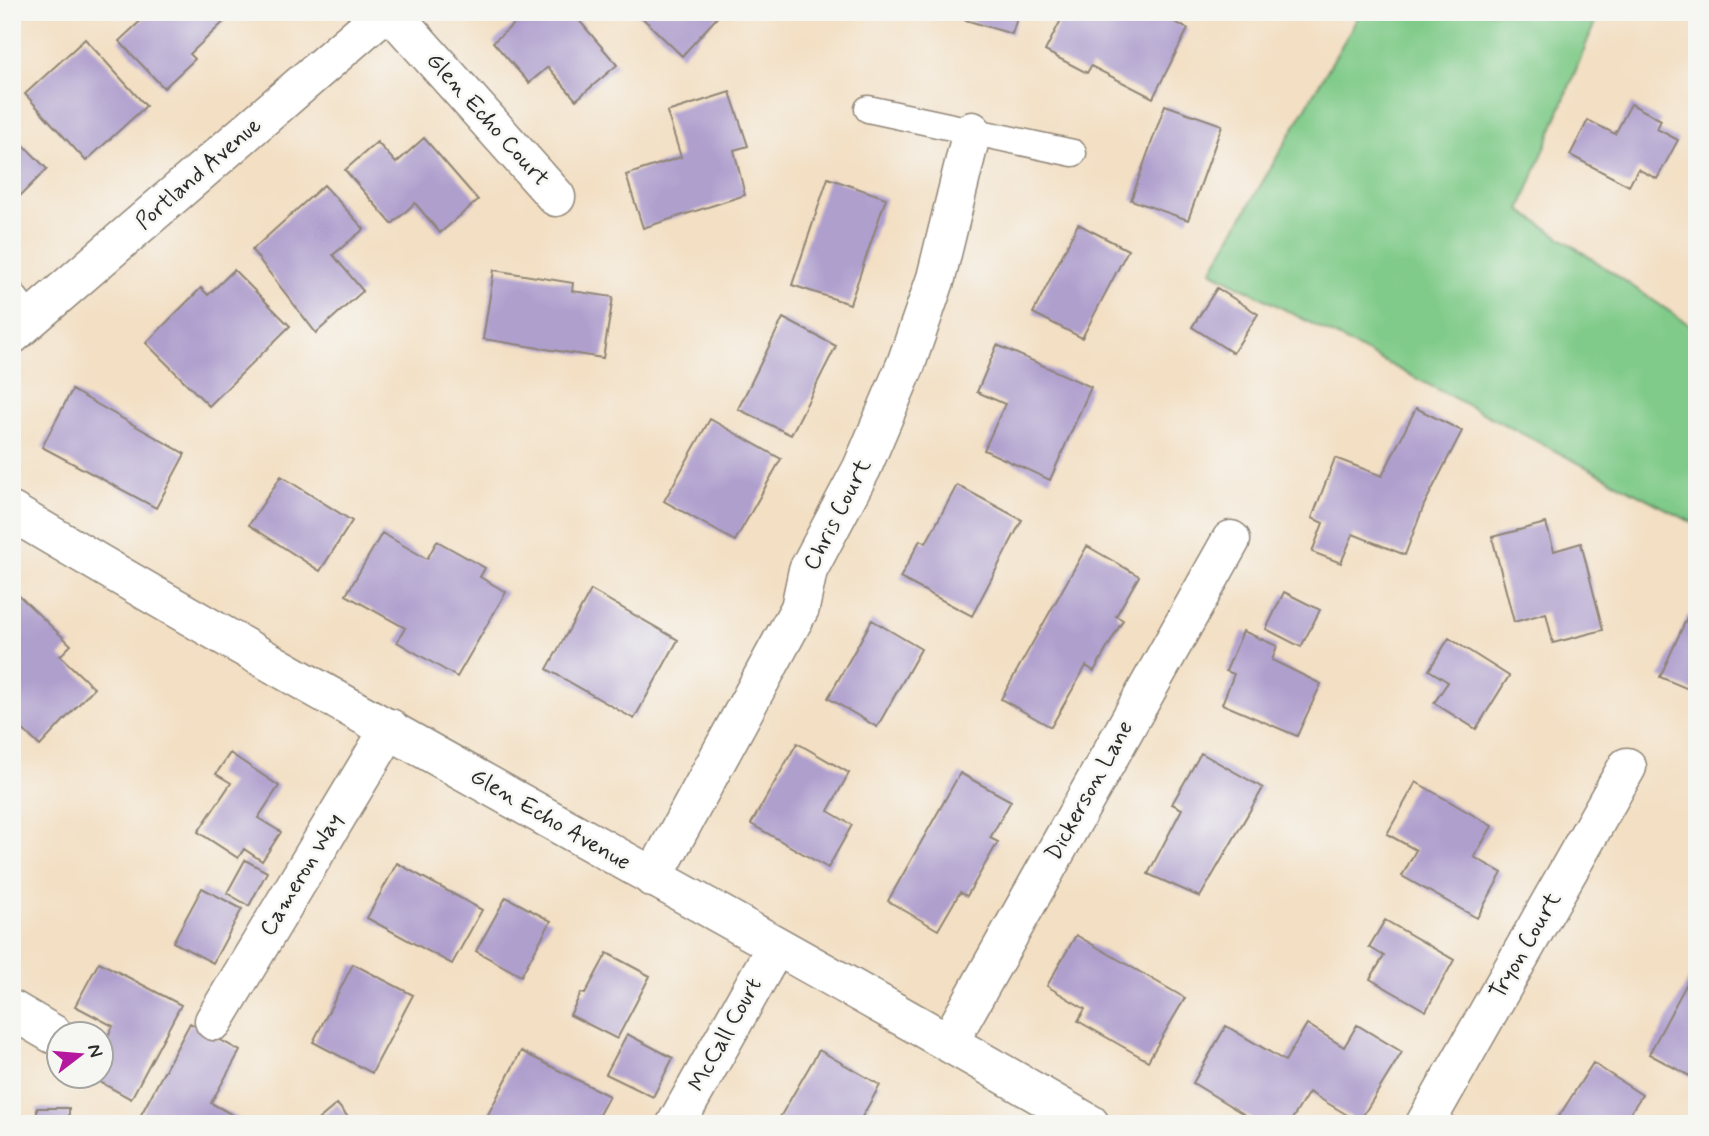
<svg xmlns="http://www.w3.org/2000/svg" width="1709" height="1136" font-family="Mynerve,sans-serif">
<rect width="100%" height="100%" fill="#f6f6f2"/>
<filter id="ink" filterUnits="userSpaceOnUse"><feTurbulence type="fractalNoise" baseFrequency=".0143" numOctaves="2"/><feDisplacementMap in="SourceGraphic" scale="14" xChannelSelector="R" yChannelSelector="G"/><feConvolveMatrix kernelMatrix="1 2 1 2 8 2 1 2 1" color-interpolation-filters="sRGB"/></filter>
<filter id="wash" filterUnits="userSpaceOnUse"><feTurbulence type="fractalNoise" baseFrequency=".00686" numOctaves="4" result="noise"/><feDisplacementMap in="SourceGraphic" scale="28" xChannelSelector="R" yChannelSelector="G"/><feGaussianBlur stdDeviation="1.57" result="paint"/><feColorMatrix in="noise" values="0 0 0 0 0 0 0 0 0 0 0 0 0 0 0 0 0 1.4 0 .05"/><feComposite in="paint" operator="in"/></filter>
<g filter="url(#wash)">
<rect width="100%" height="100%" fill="#f3dfc3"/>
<path fill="#80cb89" stroke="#567b5a" stroke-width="2" d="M 1361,12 L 1599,12 L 1520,210 L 1697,330 L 1697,525 L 1211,271 Z"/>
<g id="blocks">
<path fill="#af9fcd" d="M 150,12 L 234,12 L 190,54 L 195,59 L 164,88 L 119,41 Z
M 528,12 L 572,12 L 617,65 L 576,100 L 548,67 L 529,83 L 493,42 Z
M 636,12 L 722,12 L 682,56 Z
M 939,12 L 1019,12 L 1012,34 Z
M 1065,12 L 1156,12 L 1188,29 L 1153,98 L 1091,66 L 1087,73 L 1045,51 Z
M 85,39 L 146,106 L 86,161 L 25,94 Z
M 730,92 L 748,146 L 734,150 L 745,195 L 643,228 L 626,175 L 681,157 L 667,112 Z
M 1631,104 L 1661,120 L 1657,129 L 1678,140 L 1657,179 L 1638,169 L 1629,186 L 1570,155 L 1588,120 L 1615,134 Z
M 1165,105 L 1222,125 L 1188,220 L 1131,200 Z
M 12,133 L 47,169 L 12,204 Z
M 424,138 L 478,200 L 440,233 L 415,203 L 392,224 L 345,170 L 377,142 L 396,163 Z
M 828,178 L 886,198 L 850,304 L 792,285 Z
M 324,185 L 364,229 L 333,255 L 363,291 L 316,333 L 252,250 Z
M 1078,224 L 1128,250 L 1082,338 L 1033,313 Z
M 234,270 L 290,326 L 209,406 L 146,343 L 201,288 L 208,295 Z
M 494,270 L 573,283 L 572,291 L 613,297 L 603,358 L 483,339 Z
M 1217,288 L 1258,314 L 1233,353 L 1192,327 Z
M 783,318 L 836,346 L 791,435 L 738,409 Z
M 997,345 L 1091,387 L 1050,480 L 984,450 L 1005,404 L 977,392 Z
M 72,390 L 185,454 L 156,508 L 42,447 Z
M 1416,408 L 1462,431 L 1424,505 L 1405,555 L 1353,534 L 1341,563 L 1312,552 L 1323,523 L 1312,518 L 1335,458 L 1382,476 Z
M 710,419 L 781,459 L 735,541 L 664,501 Z
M 281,476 L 352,521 L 320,571 L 249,525 Z
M 957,485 L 1022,520 L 972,616 L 900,578 L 920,540 L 926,543 Z
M 1546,523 L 1554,551 L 1581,543 L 1603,630 L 1553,643 L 1546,613 L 1514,622 L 1492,537 Z
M 382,533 L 427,559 L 437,541 L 485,568 L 480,577 L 506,592 L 457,677 L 397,642 L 405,628 L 346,595 Z
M 1087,546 L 1139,576 L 1116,616 L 1123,620 L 1094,671 L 1086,666 L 1051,727 L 1001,699 Z
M 12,589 L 71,645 L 60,656 L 94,688 L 40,746 L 12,719 Z
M 591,590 L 678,640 L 634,719 L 547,669 Z
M 1284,592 L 1320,610 L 1301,647 L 1266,629 Z
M 1688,615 L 1697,619 L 1697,682 L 1693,691 L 1660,677 Z
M 872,620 L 921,649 L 877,727 L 828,698 Z
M 1243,631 L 1277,646 L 1272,660 L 1321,684 L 1297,736 L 1222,704 L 1234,674 L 1226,671 Z
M 1449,638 L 1509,676 L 1476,729 L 1434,703 L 1448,682 L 1429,670 Z
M 797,743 L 849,773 L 828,811 L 852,825 L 828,868 L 751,824 Z
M 230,753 L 279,786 L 258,818 L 281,832 L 262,861 L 244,849 L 238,858 L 198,832 L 231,783 L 216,774 Z
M 1201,753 L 1263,788 L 1200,897 L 1148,874 L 1182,809 L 1172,804 Z
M 960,773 L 1011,801 L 990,838 L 998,842 L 967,896 L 960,892 L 938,930 L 888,901 Z
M 1416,782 L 1492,826 L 1474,857 L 1502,873 L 1477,918 L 1402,876 L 1416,850 L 1387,834 Z
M 245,860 L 267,872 L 249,906 L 227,893 Z
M 397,863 L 482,910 L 452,964 L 367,918 Z
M 202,888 L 242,909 L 213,963 L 173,942 Z
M 506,897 L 551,921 L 521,976 L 476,951 Z
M 1385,920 L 1454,960 L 1426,1011 L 1370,979 L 1384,956 L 1369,947 Z
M 1076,935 L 1185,998 L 1148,1061 L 1078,1021 L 1085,1009 L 1047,986 Z
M 607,953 L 650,976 L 617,1039 L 570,1015 L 581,993 L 585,994 Z
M 99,962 L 181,1005 L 131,1099 L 89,1076 L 102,1076 L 102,1047 L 113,1026 L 75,1006 Z
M 353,964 L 413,995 L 372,1073 L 313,1042 Z
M 1697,964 L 1697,1080 L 1649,1054 Z
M 190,1023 L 240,1051 L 211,1103 L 249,1124 L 136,1124 Z
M 1307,1024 L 1344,1047 L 1357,1025 L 1402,1052 L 1359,1122 L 1309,1092 L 1289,1124 L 1260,1124 L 1193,1083 L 1226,1026 L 1285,1061 Z
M 627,1034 L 673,1058 L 653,1097 L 606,1074 Z
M 819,1050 L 880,1085 L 858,1124 L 776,1124 Z
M 521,1051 L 609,1096 L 594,1124 L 483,1124 Z
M 1593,1063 L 1642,1095 L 1623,1124 L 1554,1124 Z
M 337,1104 L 354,1124 L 313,1124 Z
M 37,1108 L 69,1108 L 69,1124 L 37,1124 Z"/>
</g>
</g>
<g filter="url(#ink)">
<use href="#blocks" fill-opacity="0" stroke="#8f8577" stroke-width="2"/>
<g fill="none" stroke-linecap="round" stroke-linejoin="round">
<g stroke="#8f8577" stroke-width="29">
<path id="service" d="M 868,109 L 1073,153
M 12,294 L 31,319"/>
</g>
<g stroke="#8f8577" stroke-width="41">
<path id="minor" d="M 391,12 L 556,197
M 653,878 L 800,608 L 808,570 L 862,468 L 906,364 L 936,278 L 972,131
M 12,1010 L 53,1034
M 214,1021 L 390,728
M 949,1042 L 1231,540
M 676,1124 L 776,946
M 1425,1124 L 1627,767"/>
</g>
<g stroke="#8f8577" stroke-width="41">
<path id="tertiary" d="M 12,335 L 385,12
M 12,512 C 367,724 733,916 1090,1124"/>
</g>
<use href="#service" stroke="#fff" stroke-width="26"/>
<use href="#minor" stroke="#fff" stroke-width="38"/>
<use href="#tertiary" stroke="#fff" stroke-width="38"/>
</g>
</g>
<g text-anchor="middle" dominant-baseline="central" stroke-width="5" stroke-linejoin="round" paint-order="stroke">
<g font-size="23" fill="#2b2b2b" stroke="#f6f6f2">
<text transform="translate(487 120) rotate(48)">Glen Echo Court</text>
<text transform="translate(199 174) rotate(-41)">Portland Avenue</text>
<text transform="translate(838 515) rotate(-63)">Chris Court</text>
<text transform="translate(1090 791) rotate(-61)">Dickerson Lane</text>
<text transform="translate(550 820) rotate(30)">Glen Echo Avenue</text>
<text transform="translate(302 875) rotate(-59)">Cameron Way</text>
<text transform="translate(1526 946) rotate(-60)">Tryon Court</text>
<text transform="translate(726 1035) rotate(-61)">McCall Court</text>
</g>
</g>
<rect width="1709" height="1136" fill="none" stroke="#f6f6f2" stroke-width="42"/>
<g transform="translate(80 1055) rotate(74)"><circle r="33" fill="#f6f6f2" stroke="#a5a5a2" stroke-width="2"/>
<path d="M0-5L12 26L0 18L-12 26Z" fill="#b5179e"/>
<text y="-10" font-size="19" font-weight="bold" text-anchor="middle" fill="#2b2b2b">N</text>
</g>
</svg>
